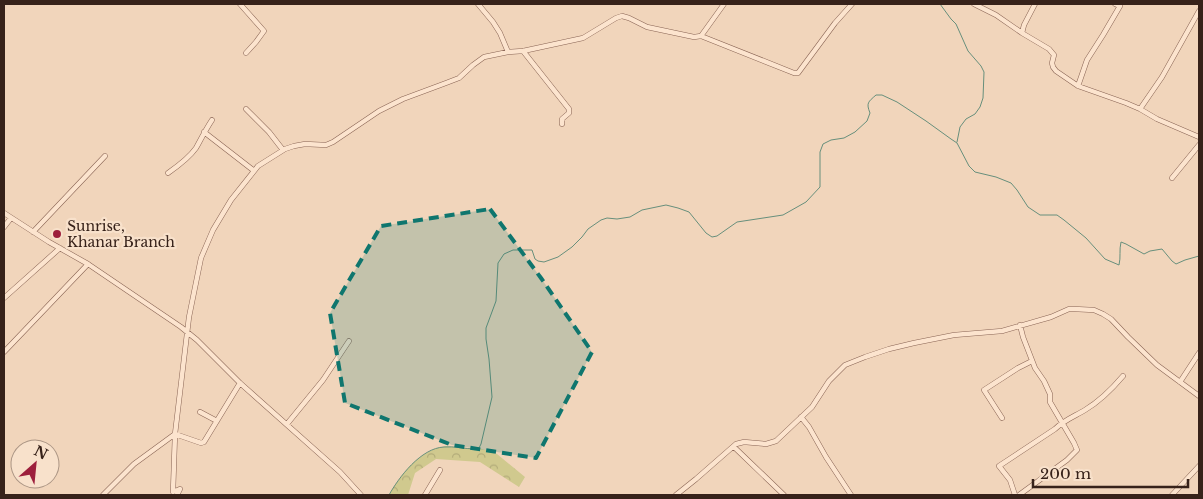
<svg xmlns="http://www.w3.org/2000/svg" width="1203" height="499" font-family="'Libre Baskerville',serif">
<defs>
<pattern id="forest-crowns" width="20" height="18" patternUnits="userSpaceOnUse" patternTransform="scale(1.25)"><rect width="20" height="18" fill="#d0c98e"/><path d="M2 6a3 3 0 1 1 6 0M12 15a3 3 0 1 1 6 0" fill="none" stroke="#b3ac7a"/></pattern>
</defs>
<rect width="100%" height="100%" fill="#f1d5bb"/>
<path fill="url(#forest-crowns)" d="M 446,446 L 473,449 L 479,448 L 497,454 L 525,477 L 519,487 L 480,462 L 436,459 L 415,473 L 408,495 L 389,495 C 401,473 420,450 446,446 Z"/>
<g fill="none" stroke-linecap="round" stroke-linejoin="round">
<path stroke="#678f7c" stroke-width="1" d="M 940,4 L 951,19 L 956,24 L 968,51 L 981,66 L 984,72 L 983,98 L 980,107 L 975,114 L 966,119 L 960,127 L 957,142
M 389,495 C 399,477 421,448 444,447 C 454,446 465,449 476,449 L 479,448 L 481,444 L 492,397 L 489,359 L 486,339 L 486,328 L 496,301 L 498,263 L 504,254 L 513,250 L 532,250 L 535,259 L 538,261 L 544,262 L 558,257 L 572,247 L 582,237 L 588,229 L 601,220 L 607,218 L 617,219 L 630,217 L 642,210 L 666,205 L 678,208 L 689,212 L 706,233 L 712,237 L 717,236 L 737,222 L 783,215 L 806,202 L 820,187 L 820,152 L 823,144 L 831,140 L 844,138 L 855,132 L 867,121 L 870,113 C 866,103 868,102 876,95 L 882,95 L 897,102 L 926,121 L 951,139 L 957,143 L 969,166 L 975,172 L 996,177 L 1011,183 L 1017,190 L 1028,207 L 1040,215 L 1057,215 L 1064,220 L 1086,238 L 1105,259 L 1119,265 C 1121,257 1119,250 1121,242 L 1126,244 L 1144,254 L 1150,251 L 1162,249 L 1172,261 L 1176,264 L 1185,260 L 1199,256"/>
<g stroke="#896454" stroke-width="5.5">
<path id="street" d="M 240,4 L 264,31 L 256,42 L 246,53
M 478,4 L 493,22 L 500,33 L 508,52
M 974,4 L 996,15 L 1022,33 L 1049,49 L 1054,55 L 1052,63 L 1053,67 L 1056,71 L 1078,86 L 1126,103 L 1140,109 L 1157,119 L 1199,137
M 1022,33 L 1024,25 L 1035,4
M 701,36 L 794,73 L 798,73 L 835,23 L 852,4
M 523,51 L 569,109 L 569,113 L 562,119 L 562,124
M 1078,86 L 1087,60 L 1103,35 L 1120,6 L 1115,4
M 246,109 L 269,132 L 283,150
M 1140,109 L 1162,77 L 1199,11
M 204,132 L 253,170
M 168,173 C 178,166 189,158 196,148 C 201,139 206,129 212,120
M 1172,178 L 1199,145
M 4,213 L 49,242 L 88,264 L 181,327 L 197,340 L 240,383 L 340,472 L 361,495
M 4,227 L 11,218
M 33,232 L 105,156
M 4,298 L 60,248
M 4,352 L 88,264
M 1180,382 L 1199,353
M 200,412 L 217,421
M 801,417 L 809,427 L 826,457 L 851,495
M 1002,418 L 984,390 L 1018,368 L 1032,361
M 287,424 L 323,380 L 349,341
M 734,447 L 784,495
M 103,495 L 134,464 L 175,434 L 201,443 L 204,442 L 240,383
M 177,495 L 180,489 L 173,492 L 175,434 L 189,317 L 201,258 L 213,230 L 231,200 L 258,166 L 285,149 L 294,146 L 305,144 L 326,145 L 333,142 L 379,111 L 403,99 L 446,83 L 459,78 L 473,65 L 484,57 L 508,52 L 523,51 L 583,38 L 616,18 L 622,16 L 629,18 L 647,27 L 694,37 L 701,36 L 724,4
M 425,495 L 440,470
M 676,495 L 696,479 L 736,444 L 744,442 L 766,444 L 776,441 L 812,407 L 829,381 L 845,365 L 865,357 L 889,349 L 914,343 L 954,335 L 1002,331 L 1051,317 L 1069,309 L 1074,309 L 1094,310 L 1103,314 L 1111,319 L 1128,337 L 1157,365 L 1199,396
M 1015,495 L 1010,480 L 999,466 L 1055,429 C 1064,420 1075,416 1085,410 C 1100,401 1112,389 1123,376
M 1019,495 L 1067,460 L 1077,450 L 1074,443 L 1050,402 L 1050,394 L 1044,381 L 1035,368 L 1023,337 L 1020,325
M 1172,495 L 1199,466"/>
</g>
<use href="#street" stroke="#fce4ce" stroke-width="4.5"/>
</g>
<path fill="#0f766e" fill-opacity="0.2" stroke="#0f766e" stroke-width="4" stroke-dasharray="10 6" stroke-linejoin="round" d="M 490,209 L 541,278 L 592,352 L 536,458 L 452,445 L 345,403 L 330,313 L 381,226 Z"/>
<circle fill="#9d1f3c" stroke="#f8e1cb" stroke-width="2" cx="57" cy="234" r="5"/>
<g text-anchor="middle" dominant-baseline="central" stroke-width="4.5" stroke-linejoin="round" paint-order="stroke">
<g font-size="14" fill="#37221a" stroke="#f8e1cb" text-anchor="start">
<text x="67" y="226">Sunrise,<tspan x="67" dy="16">Khanar Branch</tspan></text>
</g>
</g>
<rect width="1203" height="499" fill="none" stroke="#37221a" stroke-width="10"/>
<g transform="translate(35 464) rotate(27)"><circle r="24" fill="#f8e1cb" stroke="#ab9584"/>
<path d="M0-4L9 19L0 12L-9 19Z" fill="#9d1f3c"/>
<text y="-8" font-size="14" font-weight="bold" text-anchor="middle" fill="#37221a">N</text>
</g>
<path d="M1033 479v8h155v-8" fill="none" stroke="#37221a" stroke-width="2.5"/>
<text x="1040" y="479" font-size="15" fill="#37221a" stroke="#f8e1cb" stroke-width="4" paint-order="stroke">200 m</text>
</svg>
